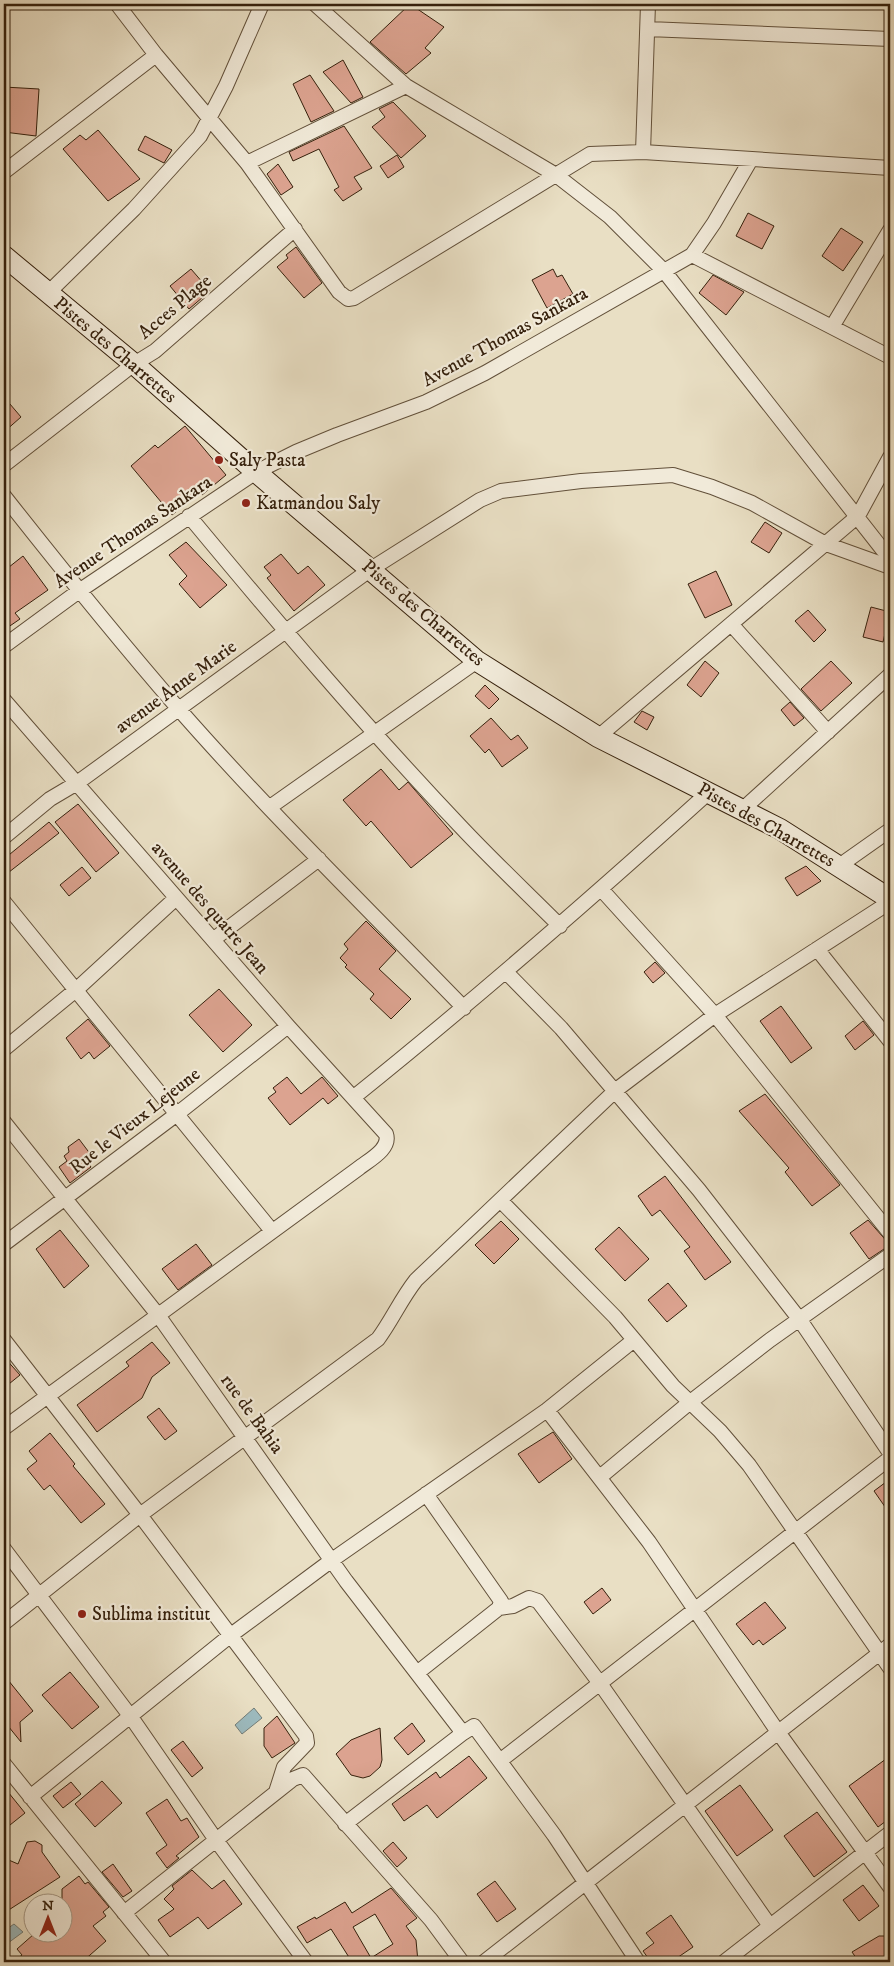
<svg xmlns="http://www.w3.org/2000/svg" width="894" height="1966" font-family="'IM FELL DW Pica',serif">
<rect width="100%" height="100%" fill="#e9dfc4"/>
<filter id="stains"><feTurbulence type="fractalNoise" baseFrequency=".004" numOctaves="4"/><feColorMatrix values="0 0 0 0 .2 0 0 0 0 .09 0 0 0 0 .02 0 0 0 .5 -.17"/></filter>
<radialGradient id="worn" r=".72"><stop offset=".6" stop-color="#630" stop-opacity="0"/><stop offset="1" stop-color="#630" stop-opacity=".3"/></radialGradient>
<path fill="#9cbabe" stroke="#737c77" d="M 254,1708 L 262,1718 L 242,1734 L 235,1725 Z
M 14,1924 L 23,1932 L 4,1946 L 4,1931 Z"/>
<path fill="#dca390" stroke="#35200c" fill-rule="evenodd" d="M 410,4 L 444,27 L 425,48 L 431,53 L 406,74 L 370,42 Z
M 343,60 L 363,97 L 351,103 L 323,72 Z
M 310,75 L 334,111 L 311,122 L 293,84 Z
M 4,87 L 39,89 L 36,136 L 4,132 Z
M 393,102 L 426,136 L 401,158 L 372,127 L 385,117 L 379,109 Z
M 344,126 L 372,168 L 354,177 L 362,189 L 343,201 L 334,190 L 339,187 L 319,149 L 293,161 L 289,152 Z
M 98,130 L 140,179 L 108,201 L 63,149 L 80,135 L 86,140 Z
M 145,136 L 172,150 L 164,163 L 138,150 Z
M 397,155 L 404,167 L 388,178 L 380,166 Z
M 278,164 L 293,187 L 281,195 L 267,174 Z
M 748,213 L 774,226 L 762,249 L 736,236 Z
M 841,228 L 863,242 L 843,271 L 822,256 Z
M 296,247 L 322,283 L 304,298 L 277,267 L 288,258 L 286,255 Z
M 191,269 L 210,291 L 189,309 L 170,286 Z
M 553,269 L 557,277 L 562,275 L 573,294 L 547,308 L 532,280 Z
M 713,275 L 744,292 L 726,315 L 699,293 Z
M 4,397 L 21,417 L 4,432 Z
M 185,426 L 226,475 L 202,495 L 200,492 L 172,515 L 131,466 L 155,445 L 158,448 Z
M 765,522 L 782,533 L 769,553 L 751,542 Z
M 186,542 L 227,585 L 200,608 L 179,584 L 187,576 L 169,555 Z
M 281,554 L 298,574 L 308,566 L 325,585 L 294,611 L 267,578 L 271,575 L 264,567 Z
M 23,556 L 48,590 L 15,613 L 20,619 L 4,630 L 4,571 Z
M 716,571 L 732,605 L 705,618 L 688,584 Z
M 871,607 L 890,612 L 883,642 L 863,637 Z
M 808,610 L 826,630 L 814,642 L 795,621 Z
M 705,661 L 719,673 L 701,697 L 687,685 Z
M 831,661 L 852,683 L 821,711 L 801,689 Z
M 485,685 L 499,699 L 489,709 L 475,696 Z
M 790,702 L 804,718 L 794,726 L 781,710 Z
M 642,711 L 654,717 L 647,730 L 634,722 Z
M 491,718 L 511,740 L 518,735 L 528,748 L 502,767 L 489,749 L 485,753 L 470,736 Z
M 381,769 L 399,790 L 408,782 L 453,834 L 411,868 L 371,821 L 366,826 L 343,800 Z
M 78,804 L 119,853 L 96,872 L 55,822 Z
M 49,822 L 59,833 L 4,876 L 4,859 Z
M 806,866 L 821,881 L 797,896 L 785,878 Z
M 82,867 L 91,878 L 69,896 L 60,885 Z
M 366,921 L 396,951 L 379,969 L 411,999 L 391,1019 L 370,999 L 374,994 L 345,967 L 347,965 L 340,958 L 348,949 L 344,944 Z
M 655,962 L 665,973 L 653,983 L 644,972 Z
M 219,989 L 252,1025 L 223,1052 L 189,1015 Z
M 781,1006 L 812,1048 L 791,1063 L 760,1021 Z
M 88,1019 L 110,1046 L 94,1059 L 89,1052 L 81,1059 L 66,1038 Z
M 863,1021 L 874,1035 L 855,1050 L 845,1036 Z
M 287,1077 L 301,1094 L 322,1077 L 338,1096 L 328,1104 L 323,1098 L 290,1125 L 268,1098 L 276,1092 L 273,1088 Z
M 765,1094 L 840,1185 L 812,1206 L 785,1172 L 789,1168 L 739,1111 Z
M 79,1139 L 91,1155 L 85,1159 L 91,1167 L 70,1183 L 59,1167 L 67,1161 L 64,1156 L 69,1152 L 68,1147 Z
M 665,1176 L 731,1262 L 705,1280 L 684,1251 L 690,1247 L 660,1210 L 652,1216 L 638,1196 Z
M 868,1220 L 890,1245 L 869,1259 L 850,1233 Z
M 501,1221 L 519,1239 L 494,1264 L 475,1245 Z
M 619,1227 L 649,1259 L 625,1281 L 595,1249 Z
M 60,1230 L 89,1266 L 64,1288 L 36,1249 Z
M 196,1244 L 212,1265 L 178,1290 L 162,1269 Z
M 668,1283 L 687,1306 L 667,1322 L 648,1300 Z
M 152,1342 L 170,1363 L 152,1377 L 142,1398 L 97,1432 L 77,1405 L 129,1366 L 126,1362 Z
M 4,1357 L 20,1375 L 4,1388 Z
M 159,1408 L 177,1431 L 165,1440 L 147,1417 Z
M 553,1432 L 572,1459 L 539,1483 L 518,1454 Z
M 50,1433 L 75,1464 L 73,1466 L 105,1504 L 81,1523 L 50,1485 L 44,1490 L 27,1469 L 37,1461 L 29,1451 Z
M 890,1479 L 890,1514 L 874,1491 Z
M 602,1588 L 611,1600 L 593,1614 L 584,1602 Z
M 765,1602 L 786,1628 L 763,1645 L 759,1640 L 753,1645 L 736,1624 Z
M 70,1672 L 99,1707 L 72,1729 L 42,1695 Z
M 4,1675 L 33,1711 L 20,1722 L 21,1742 L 4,1721 Z
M 277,1716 L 295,1743 L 272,1758 L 264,1746 L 264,1728 Z
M 412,1723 L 425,1741 L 408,1755 L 394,1738 Z
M 380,1728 L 382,1760 L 380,1767 L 370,1776 L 363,1778 L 351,1775 L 336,1754 L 351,1740 Z
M 183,1741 L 203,1768 L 192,1777 L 171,1750 Z
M 469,1756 L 487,1778 L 437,1818 L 427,1805 L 404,1821 L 392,1804 L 436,1772 L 440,1778 Z
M 890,1756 L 890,1818 L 878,1827 L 849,1786 Z
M 102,1781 L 122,1803 L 95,1827 L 75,1804 Z
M 71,1782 L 81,1794 L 63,1808 L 53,1796 Z
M 740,1785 L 773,1830 L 737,1856 L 705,1811 Z
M 4,1787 L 25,1813 L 10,1825 L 4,1817 Z
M 167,1799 L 181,1821 L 187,1818 L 199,1837 L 176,1856 L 179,1858 L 167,1868 L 156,1853 L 167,1845 L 146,1813 Z
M 817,1812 L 847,1852 L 814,1877 L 784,1836 Z
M 35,1841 L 42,1845 L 42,1852 L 60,1877 L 4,1913 L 4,1858 L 18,1864 L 27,1842 Z
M 393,1842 L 407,1858 L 397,1867 L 383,1851 Z
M 113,1864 L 132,1891 L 123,1897 L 102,1872 Z
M 192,1870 L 212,1889 L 224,1880 L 242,1904 L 208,1929 L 198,1917 L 170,1937 L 158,1920 L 174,1909 L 164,1899 L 174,1889 L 172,1886 Z
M 79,1876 L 85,1884 L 88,1882 L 109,1907 L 103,1912 L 106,1916 L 93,1926 L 106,1941 L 82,1962 L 13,1962 L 22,1955 L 17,1949 L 34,1934 L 62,1934 L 62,1889 Z
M 495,1881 L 516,1909 L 497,1922 L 477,1894 Z
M 863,1885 L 879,1906 L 859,1921 L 843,1900 Z
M 391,1888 L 417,1918 L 406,1926 L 416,1940 L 418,1962 L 352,1962 L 331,1929 L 307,1943 L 297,1927 L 315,1917 L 316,1919 L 345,1902 L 352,1913 ZM 375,1914 L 393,1944 L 371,1958 L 353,1927 Z
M 671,1915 L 693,1947 L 671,1962 L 651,1962 L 643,1951 L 654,1943 L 646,1933 Z
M 879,1936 L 885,1936 L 890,1945 L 890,1962 L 859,1962 L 852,1952 Z"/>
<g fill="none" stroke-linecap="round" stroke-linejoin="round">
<g stroke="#62503a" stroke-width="16">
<path id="street" d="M 117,4 L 156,55 L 247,163 L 339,292 L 348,299 L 354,298 L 590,154 L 643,152 L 890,168
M 315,4 L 406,86 L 556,175 L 610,217 L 664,271 L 890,559
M 648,29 L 890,39
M 643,152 L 648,4
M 247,163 L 406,86
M 4,172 L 156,55
M 692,255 L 890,357
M 48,293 L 134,209 L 200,136 L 226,86 L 262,4
M 832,327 L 890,230
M 4,465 L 134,364 L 155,351 L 295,229
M 4,496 C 60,567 117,638 177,707 C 268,811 368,909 464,1008
M 189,516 C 277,622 366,727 461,827 C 493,861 527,893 560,926
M 731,624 L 828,732
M 4,646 L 79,591 L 256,472 L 296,452 L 337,435 L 426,402 L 485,373 L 692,255 L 714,223 L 750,161
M 4,700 L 288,1026 L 386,1134 C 391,1149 369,1160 359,1168 L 4,1428
M 598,737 L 858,516 L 890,457
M 270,807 L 477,661
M 743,809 L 890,675
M 4,837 L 50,799 L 77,783 L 371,569 L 480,500 L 501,491 L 581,481 L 673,475 L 712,487 L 752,503 L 826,544 L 890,567
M 839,866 L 890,830
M 601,889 L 715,1015 L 890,1233
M 4,902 L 272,1231
M 214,939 L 319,859
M 817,949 L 890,1041
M 506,972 L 561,1028 L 699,1190 L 800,1320 L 890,1453
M 4,1049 L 77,989 L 176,898
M 354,1097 C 476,999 593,897 709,792
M 4,1122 L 158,1315 L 346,1581 L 463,1733
M 501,1201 L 615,1317 L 673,1386 L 720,1431 L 749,1465 L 890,1668
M 4,1244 L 177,1114 L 288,1026
M 4,1340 L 140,1515 L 306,1736 L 307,1743 L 284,1767 L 276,1792
M 547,1410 L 649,1542 L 778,1732 L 890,1887
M 600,1477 L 689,1403 L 770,1340 L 890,1255
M 4,1549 L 131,1717 L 216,1840 L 306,1962
M 499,1608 L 513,1606 L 529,1598 L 538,1601 L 599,1682 L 770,1926
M 4,1623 L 140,1515 L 378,1339 C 392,1320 401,1299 416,1280 L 616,1090 L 715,1015 L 890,902
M 417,1673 L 499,1608 L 501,1601 L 426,1494
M 501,1760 L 890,1458
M 4,1764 L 164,1962
M 30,1797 L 231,1635 L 332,1560 L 547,1410 L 634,1340
M 345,1824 L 463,1733 L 474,1726 L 554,1835 L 638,1962
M 124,1913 L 293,1779 L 303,1775 L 431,1920 L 462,1962
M 484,1962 L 890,1645
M 724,1962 L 890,1833"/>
</g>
<g stroke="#35200c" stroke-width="22">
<path id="secondary" d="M 4,256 L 134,364 L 256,472 L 477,661 L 598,737 L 780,829 L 890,899"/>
</g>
<use href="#street" stroke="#f1ead9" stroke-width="14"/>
<use href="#secondary" stroke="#f1ead9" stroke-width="20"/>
</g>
<g fill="#8f2418" stroke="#f1ead9" stroke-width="2">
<circle cx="219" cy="460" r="5"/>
<circle cx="246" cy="503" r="5"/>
<circle cx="82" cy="1614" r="5"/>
</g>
<g text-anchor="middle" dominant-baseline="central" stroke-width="4.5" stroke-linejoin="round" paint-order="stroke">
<g font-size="19" fill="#35200c" stroke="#f1ead9">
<text transform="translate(175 307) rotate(-40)">Acces Plage</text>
<text transform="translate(505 337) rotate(-29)">Avenue Thomas Sankara</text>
<text transform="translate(115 350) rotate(40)">Pistes des Charrettes</text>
<text transform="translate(133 532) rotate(-34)">Avenue Thomas Sankara</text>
<text transform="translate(423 613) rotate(40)">Pistes des Charrettes</text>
<text transform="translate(176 687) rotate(-36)">avenue Anne Marie</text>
<text transform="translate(766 825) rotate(29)">Pistes des Charrettes</text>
<text transform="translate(210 908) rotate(49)">avenue des quatre Jean</text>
<text transform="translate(135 1121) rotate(-38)">Rue le Vieux Lejeune</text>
<text transform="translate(252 1414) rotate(54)">rue de Bahia</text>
</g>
<g font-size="19" fill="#35200c" stroke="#f1ead9" text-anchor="start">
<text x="229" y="460">Saly Pasta</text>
<text x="256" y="503">Katmandou Saly</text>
<text x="92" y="1614">Sublima institut</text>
</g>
</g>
<rect width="894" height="1966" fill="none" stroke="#e9dfc4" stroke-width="20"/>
<rect x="5" y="5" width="884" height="1956" fill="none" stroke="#35200c" stroke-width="2.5"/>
<rect x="10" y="10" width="874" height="1946" fill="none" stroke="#35200c"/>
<g transform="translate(48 1918)"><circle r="24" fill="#f1ead9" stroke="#a69987"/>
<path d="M0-4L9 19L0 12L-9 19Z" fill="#8f2418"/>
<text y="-8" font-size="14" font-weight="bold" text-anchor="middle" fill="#35200c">N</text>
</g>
<rect width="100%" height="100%" filter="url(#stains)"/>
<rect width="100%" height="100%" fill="url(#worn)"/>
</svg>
